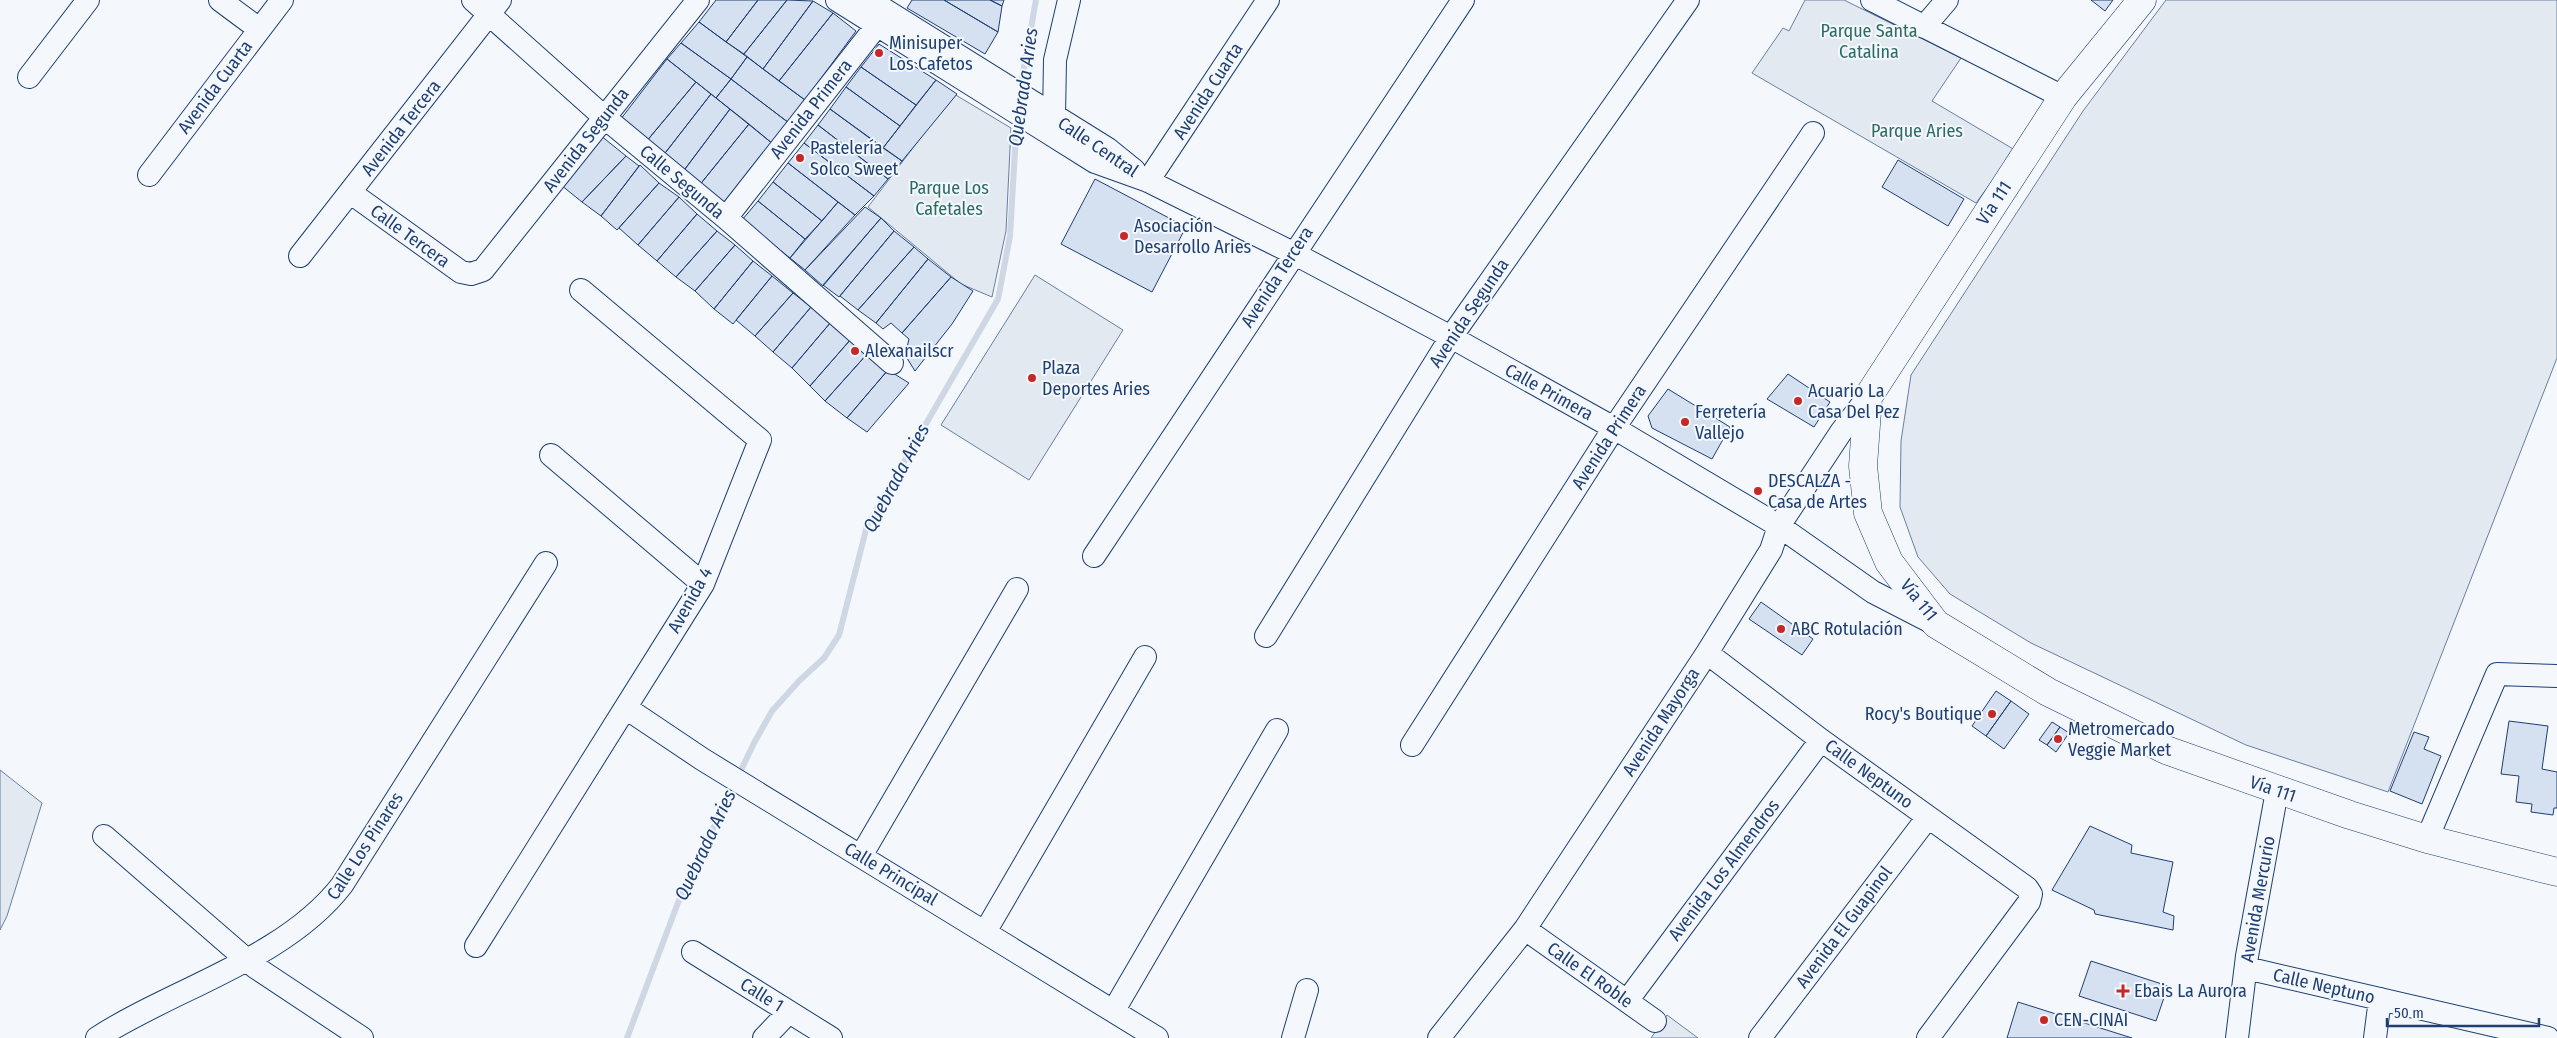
<svg xmlns="http://www.w3.org/2000/svg" width="2557" height="1038" font-family="'Fira Sans Condensed',sans-serif">
<rect width="100%" height="100%" fill="#f4f7fb"/>
<path fill="#e3e9f0" stroke="#687fa3" d="M 1805,0 L 1844,0 L 1961,58 L 1932,101 L 2015,150 L 1976,203 L 1752,73 L 1783,28 L 1789,31 Z
M 2166,0 L 2557,0 L 2557,358 L 2388,792 L 2246,745 L 2031,643 L 1950,594 L 1918,557 L 1900,507 L 1901,441 L 1911,375 L 2083,111 Z
M 954,94 L 1011,128 L 1006,231 L 992,297 L 961,284 L 868,207 Z
M 1035,275 L 1123,330 L 1029,480 L 941,425 Z
M 0,770 L 42,803 L 7,916 L 0,930 Z
M 1667,1015 L 1698,1038 L 1651,1038 Z"/>
<g fill="none" stroke-linecap="round" stroke-linejoin="round">
<path stroke="#cfd7e4" stroke-width="6" d="M 1020,90 L 1036,0
M 627,1038 L 679,900 L 754,743 L 772,711 L 799,681 L 824,658 L 839,635 L 867,526 L 998,299 L 1010,236 L 1017,117"/>
</g>
<path fill="#d5e0f0" stroke="#1d3f73" d="M 716,0 L 758,0 L 726,42 L 699,22 Z
M 758,0 L 787,0 L 744,54 L 726,42 Z
M 787,0 L 813,1 L 763,69 L 744,54 Z
M 912,0 L 944,0 L 998,32 L 985,54 L 907,8 Z
M 944,0 L 990,0 L 1002,6 L 998,32 Z
M 990,0 L 1004,0 L 1002,6 Z
M 2091,0 L 2113,0 L 2105,11 Z
M 813,1 L 833,13 L 779,81 L 763,69 Z
M 833,13 L 856,31 L 805,100 L 779,81 Z
M 699,22 L 747,57 L 731,79 L 681,43 Z
M 681,43 L 731,79 L 716,98 L 667,59 Z
M 879,44 L 936,80 L 916,105 L 861,67 Z
M 747,57 L 805,100 L 789,123 L 731,79 Z
M 667,59 L 696,82 L 646,142 L 620,120 Z
M 861,67 L 916,105 L 900,126 L 846,87 Z
M 731,79 L 789,123 L 773,144 L 716,98 Z
M 936,80 L 957,94 L 902,161 L 883,148 Z
M 696,82 L 711,94 L 662,157 L 645,143 Z
M 846,87 L 900,126 L 883,148 L 830,109 Z
M 711,94 L 730,109 L 682,173 L 662,157 Z
M 730,109 L 749,124 L 698,187 L 682,173 Z
M 830,109 L 902,161 L 888,179 L 818,125 Z
M 749,124 L 773,144 L 724,208 L 698,187 Z
M 818,125 L 888,179 L 874,196 L 804,143 Z
M 600,135 L 626,156 L 582,202 L 561,185 Z
M 804,143 L 874,196 L 855,215 L 788,163 Z
M 626,156 L 639,166 L 601,216 L 582,202 Z
M 1898,160 L 1964,199 L 1948,226 L 1882,187 Z
M 788,163 L 838,202 L 822,221 L 773,182 Z
M 640,165 L 659,183 L 617,230 L 601,216 Z
M 1095,179 L 1186,227 L 1152,292 L 1061,244 Z
M 773,182 L 822,221 L 805,239 L 758,201 Z
M 659,183 L 679,197 L 638,245 L 619,228 Z
M 679,197 L 697,214 L 657,261 L 638,245 Z
M 758,201 L 805,239 L 790,258 L 742,220 Z
M 838,202 L 855,215 L 805,270 L 790,258 Z
M 865,207 L 881,218 L 823,286 L 805,270 Z
M 697,214 L 717,231 L 676,277 L 657,261 Z
M 881,218 L 894,231 L 839,297 L 823,285 Z
M 717,231 L 735,245 L 695,291 L 676,277 Z
M 894,231 L 914,247 L 858,310 L 840,296 Z
M 735,245 L 753,261 L 714,309 L 695,291 Z
M 914,247 L 928,259 L 876,323 L 858,310 Z
M 928,259 L 951,277 L 902,333 L 891,323 L 883,329 L 876,323 Z
M 753,261 L 772,276 L 733,324 L 714,309 Z
M 772,276 L 793,293 L 755,336 L 736,320 Z
M 951,277 L 973,291 L 952,324 L 915,371 L 905,355 L 909,339 L 902,333 Z
M 793,293 L 811,307 L 773,352 L 755,336 Z
M 811,307 L 831,322 L 792,368 L 773,352 Z
M 831,322 L 851,339 L 810,386 L 792,368 Z
M 851,339 L 868,353 L 825,401 L 810,386 Z
M 868,353 L 887,371 L 847,418 L 825,401 Z
M 888,370 L 909,383 L 867,432 L 847,418 Z
M 1788,374 L 1830,402 L 1814,427 L 1767,399 Z
M 1668,389 L 1730,427 L 1712,459 L 1652,428 L 1648,416 Z
M 1761,602 L 1813,639 L 1802,655 L 1749,619 Z
M 1996,691 L 2011,701 L 1986,736 L 1972,726 Z
M 2011,701 L 2029,714 L 2004,749 L 1986,736 Z
M 2509,721 L 2548,726 L 2542,769 L 2557,772 L 2557,808 L 2554,808 L 2553,815 L 2531,812 L 2532,804 L 2516,802 L 2519,776 L 2501,774 Z
M 2052,722 L 2060,727 L 2047,745 L 2039,740 Z
M 2060,727 L 2069,733 L 2056,752 L 2047,745 Z
M 2414,732 L 2429,737 L 2424,749 L 2441,756 L 2422,804 L 2390,791 Z
M 2090,826 L 2132,845 L 2131,853 L 2173,862 L 2163,912 L 2174,916 L 2173,930 L 2095,914 L 2094,910 L 2052,890 Z
M 2091,961 L 2168,986 L 2156,1021 L 2079,996 Z
M 2018,1002 L 2132,1038 L 2007,1038 Z"/>
<g fill="none" stroke-linecap="round" stroke-linejoin="round">
<g stroke="#1d3f73" stroke-width="24">
<path id="minor" d="M 220,0 L 259,29
M 473,0 L 604,117 L 726,218 L 892,363
M 837,0 L 1095,162 L 1148,181 L 1293,253 L 1451,337 L 1614,428 L 1779,526 L 1873,592 L 1935,624
M 869,0 L 1108,149 L 1134,170
M 1872,0 L 2063,97
M 1924,27 L 1947,0
M 29,77 L 88,0
M 1054,117 L 1055,60 L 1069,0
M 149,175 L 282,0
M 1148,181 L 1268,0
M 351,193 L 461,272 L 471,274 L 483,270 L 698,0
M 726,218 L 886,14
M 300,256 L 500,0
M 551,455 L 703,584
M 1094,556 L 1463,0
M 1266,636 L 1451,337 L 1688,0
M 1707,653 L 1821,740 L 2027,888 L 2031,894 L 2029,902 L 1928,1038
M 626,708 L 702,759 L 1157,1038
M 1412,745 L 1614,428 L 1813,133
M 104,836 L 255,967 L 362,1038
M 2427,839 L 2497,674 L 2557,676
M 861,856 L 1017,589
M 1525,929 L 1655,1021
M 985,932 L 1145,657
M 476,946 L 703,584 L 760,440 L 581,290
M 693,952 L 831,1038
M 2246,968 L 2548,1038
M 1627,1001 L 1821,740
M 1114,1010 L 1277,730
M 97,1038 C 174,988 285,959 342,885 L 546,563
M 764,1038 L 789,1012
M 1293,1038 L 1307,990
M 1439,1038 L 1525,929 L 1707,653 L 1771,550 L 1779,526 L 1841,432 L 1868,397
M 1760,1038 L 1928,817
M 2237,1038 L 2247,956 L 2277,791
M 2375,1038 L 2380,999"/>
</g>
<g stroke="#1d3f73" stroke-width="29">
<path id="major" d="M 2142,0 L 2063,97 L 1868,397 L 1863,466 L 1868,513 L 1889,562 L 1936,624 L 2048,692 L 2166,750 L 2350,815 L 2427,839 L 2557,872"/>
</g>
<use href="#minor" stroke="#f4f7fb" stroke-width="22"/>
<use href="#major" stroke="#f4f7fb" stroke-width="28"/>
</g>
<g fill="#c62828" stroke="#f4f7fb" stroke-width="2">
<circle cx="879" cy="53" r="5"/>
<circle cx="800" cy="158" r="5"/>
<circle cx="1124" cy="236" r="5"/>
<circle cx="855" cy="351" r="5"/>
<circle cx="1032" cy="378" r="5"/>
<circle cx="1798" cy="401" r="5"/>
<circle cx="1685" cy="422" r="5"/>
<circle cx="1758" cy="491" r="5"/>
<circle cx="1781" cy="629" r="5"/>
<circle cx="1992" cy="714" r="5"/>
<circle cx="2058" cy="739" r="5"/>
<path d="M2120.5 983.5h5v5h5v5h-5v5h-5v-5h-5v-5h5z"/>
<circle cx="2044" cy="1020" r="5"/>
</g>
<g text-anchor="middle" dominant-baseline="central" stroke-width="4" stroke-linejoin="round" paint-order="stroke">
<g font-size="18" fill="#2c6c60" stroke="#f4f7fb">
<text x="1869" y="31">Parque Santa<tspan x="1869" dy="21">Catalina</tspan></text>
<text x="1917" y="131">Parque Aries</text>
<text x="949" y="188">Parque Los<tspan x="949" dy="21">Cafetales</tspan></text>
</g>
<g font-size="18" fill="#1d3f73" stroke="#f4f7fb" text-anchor="start">
<text x="889" y="43">Minisuper<tspan x="889" dy="21">Los Cafetos</tspan></text>
<text x="810" y="148">Pastelería<tspan x="810" dy="21">Solco Sweet</tspan></text>
<text x="1134" y="226">Asociación<tspan x="1134" dy="21">Desarrollo Aries</tspan></text>
<text x="865" y="351">Alexanailscr</text>
<text x="1042" y="368">Plaza<tspan x="1042" dy="21">Deportes Aries</tspan></text>
<text x="1808" y="391">Acuario La<tspan x="1808" dy="21">Casa Del Pez</tspan></text>
<text x="1695" y="412">Ferretería<tspan x="1695" dy="21">Vallejo</tspan></text>
<text x="1768" y="481">DESCALZA -<tspan x="1768" dy="21">Casa de Artes</tspan></text>
<text x="1791" y="629">ABC Rotulación</text>
<text x="1982" y="714" text-anchor="end">Rocy's Boutique</text>
<text x="2068" y="729">Metromercado<tspan x="2068" dy="21">Veggie Market</tspan></text>
<text x="2134" y="991">Ebais La Aurora</text>
<text x="2054" y="1020">CEN-CINAI</text>
</g>
<g font-size="18" fill="#1d3f73" stroke="#f4f7fb">
<text transform="translate(215 87) rotate(-53)">Avenida Cuarta</text>
<text transform="translate(1208 91) rotate(-57)">Avenida Cuarta</text>
<text transform="translate(811 109) rotate(-52)">Avenida Primera</text>
<text transform="translate(401 128) rotate(-52)">Avenida Tercera</text>
<text transform="translate(586 140) rotate(-52)">Avenida Segunda</text>
<text transform="translate(1098 147) rotate(34)">Calle Central</text>
<text transform="translate(682 182) rotate(40)">Calle Segunda</text>
<text transform="translate(1994 203) rotate(-57)">Vía 111</text>
<text transform="translate(410 236) rotate(36)">Calle Tercera</text>
<text transform="translate(1277 277) rotate(-57)">Avenida Tercera</text>
<text transform="translate(1469 313) rotate(-56)">Avenida Segunda</text>
<text transform="translate(1549 392) rotate(29)">Calle Primera</text>
<text transform="translate(1609 437) rotate(-57)">Avenida Primera</text>
<text transform="translate(690 600) rotate(-61)">Avenida 4</text>
<text transform="translate(1919 600) rotate(51)">Vía 111</text>
<text transform="translate(1661 722) rotate(-57)">Avenida Mayorga</text>
<text transform="translate(1869 774) rotate(36)">Calle Neptuno</text>
<text transform="translate(2273 789) rotate(19)">Vía 111</text>
<text transform="translate(365 846) rotate(-57)">Calle Los Pinares</text>
<text transform="translate(1724 870) rotate(-53)">Avenida Los Almendros</text>
<text transform="translate(891 874) rotate(31)">Calle Principal</text>
<text transform="translate(2258 899) rotate(-80)">Avenida Mercurio</text>
<text transform="translate(1844 927) rotate(-53)">Avenida El Guapinol</text>
<text transform="translate(1590 975) rotate(35)">Calle El Roble</text>
<text transform="translate(2324 986) rotate(13)">Calle Neptuno</text>
<text transform="translate(762 995) rotate(32)">Calle 1</text>
</g>
<g font-size="19" font-style="italic" fill="#1d3f73" stroke="#f4f7fb">
<text transform="translate(1023 87) rotate(-82)">Quebrada Aries</text>
<text transform="translate(896 478) rotate(-62)">Quebrada Aries</text>
<text transform="translate(705 845) rotate(-65)">Quebrada Aries</text>
</g>
</g>
<path d="M2387 1018v8h152v-8" fill="none" stroke="#1d3f73" stroke-width="2.5"/>
<text x="2394" y="1018" font-size="15" fill="#1d3f73" stroke="#f4f7fb" stroke-width="4" paint-order="stroke">50 m</text>
</svg>
